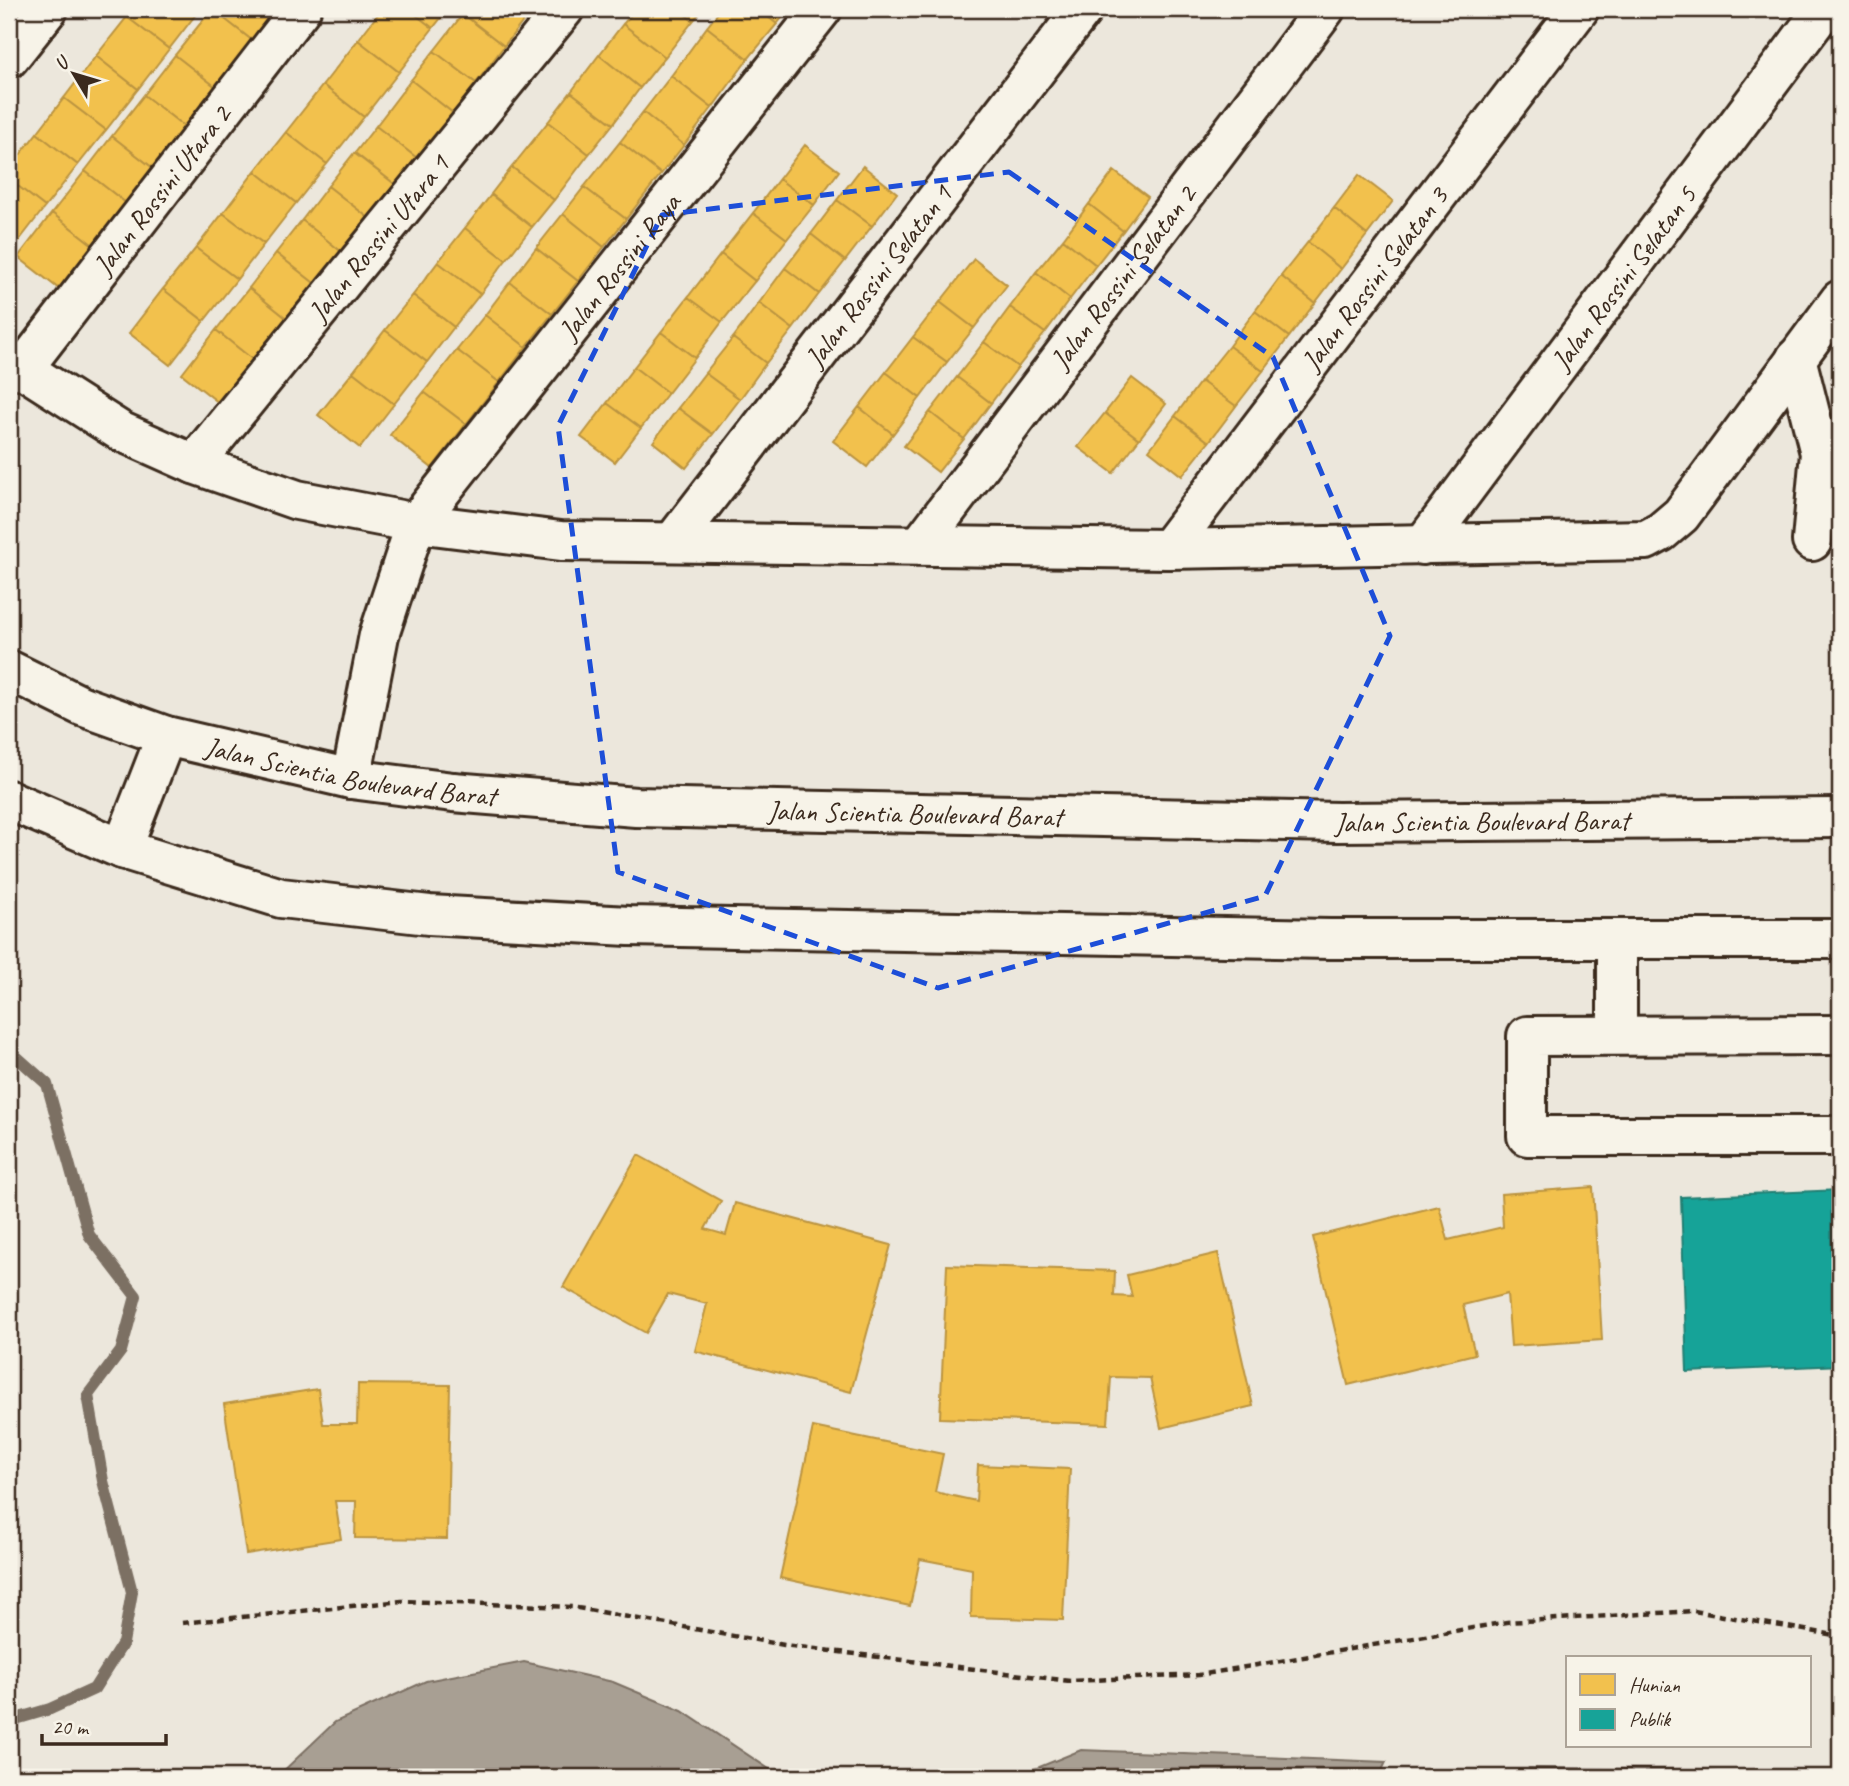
<svg xmlns="http://www.w3.org/2000/svg" width="1849" height="1786" font-family="Caveat,sans-serif">
<rect width="100%" height="100%" fill="#ece7dc"/>
<filter id="ink" filterUnits="userSpaceOnUse"><feTurbulence type="fractalNoise" baseFrequency=".0143" numOctaves="2"/><feDisplacementMap in="SourceGraphic" scale="14" xChannelSelector="R" yChannelSelector="G"/><feConvolveMatrix kernelMatrix="1 2 1 2 8 2 1 2 1" color-interpolation-filters="sRGB"/></filter>
<g filter="url(#ink)">
<path fill="#a89f93" stroke="#7c7064" stroke-width="2" d="M 524,1662 L 613,1682 L 682,1711 L 781,1777 L 277,1777 L 335,1722 L 426,1681 Z
M 1081,1750 L 1386,1762 L 1379,1777 L 1015,1777 Z
M 1529,1768 L 1701,1770 L 1743,1777 L 1533,1777 Z"/>
<path fill="#f2c14e" stroke="#bb9440" stroke-width="2" d="M 134,9 L 200,9 L 169,49 L 127,17 Z
M 212,9 L 277,9 L 253,41 Z
M 212,9 L 253,41 L 216,87 L 175,55 Z
M 382,9 L 408,9 L 433,28 L 399,72 L 358,40 Z
M 408,9 L 448,9 L 433,28 Z
M 467,9 L 520,9 L 528,15 L 504,46 L 463,14 Z
M 636,9 L 678,9 L 693,21 L 665,57 L 623,24 Z
M 678,9 L 703,9 L 693,21 Z
M 721,9 L 758,9 L 777,24 L 748,59 L 707,27 Z
M 758,9 L 789,9 L 777,24 Z
M 463,14 L 504,46 L 476,83 L 434,51 Z
M 127,17 L 169,49 L 138,89 L 96,56 Z
M 623,24 L 665,57 L 640,88 L 599,55 Z
M 707,27 L 748,59 L 712,108 L 671,76 Z
M 358,40 L 399,72 L 364,117 L 323,85 Z
M 434,51 L 476,83 L 453,113 L 411,80 Z
M 175,55 L 216,87 L 185,127 L 144,95 Z
M 599,55 L 640,88 L 613,124 L 571,92 Z
M 96,56 L 138,89 L 106,130 L 64,98 Z
M 671,76 L 712,108 L 684,145 L 643,112 Z
M 411,80 L 453,113 L 417,158 L 376,126 Z
M 323,85 L 364,117 L 327,164 L 286,132 Z
M 571,92 L 613,124 L 589,154 L 548,122 Z
M 144,95 L 185,127 L 153,168 L 112,136 Z
M 64,98 L 106,130 L 78,165 L 37,133 Z
M 643,112 L 684,145 L 661,174 L 620,142 Z
M 548,122 L 589,154 L 554,200 L 512,167 Z
M 376,126 L 417,158 L 396,185 L 355,153 Z
M 286,132 L 327,164 L 296,203 L 255,171 Z
M 37,133 L 78,165 L 45,207 L 9,179 L 9,169 Z
M 112,136 L 153,168 L 126,203 L 85,171 Z
M 620,142 L 661,174 L 626,219 L 584,187 Z
M 805,145 L 839,171 L 814,205 L 779,179 Z
M 354,153 L 396,185 L 370,219 L 328,186 Z
M 863,166 L 897,193 L 872,226 L 837,200 Z
M 512,167 L 554,200 L 532,227 L 491,194 Z
M 85,171 L 126,203 L 93,245 L 52,213 Z
M 255,171 L 296,203 L 264,244 L 223,213 Z
M 1114,171 L 1148,197 L 1123,231 L 1089,204 Z
M 1359,175 L 1393,201 L 1367,235 L 1334,208 Z
M 9,179 L 45,207 L 11,251 L 9,249 Z
M 779,179 L 814,205 L 787,239 L 753,213 Z
M 328,186 L 370,219 L 343,253 L 302,220 Z
M 584,187 L 626,219 L 604,247 L 563,214 Z
M 491,195 L 532,227 L 506,260 L 465,228 Z
M 837,200 L 872,226 L 845,261 L 811,234 Z
M 1089,204 L 1123,231 L 1096,265 L 1063,239 Z
M 1334,208 L 1367,235 L 1341,269 L 1308,242 Z
M 52,213 L 93,245 L 59,289 L 18,257 Z
M 223,213 L 264,244 L 237,279 L 196,248 Z
M 753,213 L 787,239 L 755,281 L 721,254 Z
M 563,214 L 604,247 L 578,281 L 536,248 Z
M 302,220 L 343,253 L 318,286 L 276,253 Z
M 465,228 L 506,260 L 480,294 L 438,262 Z
M 811,234 L 845,261 L 819,294 L 785,268 Z
M 1063,239 L 1096,265 L 1070,299 L 1036,272 Z
M 1308,242 L 1341,269 L 1315,303 L 1281,276 Z
M 196,248 L 237,279 L 204,321 L 163,289 Z
M 536,248 L 578,281 L 552,314 L 510,282 Z
M 276,253 L 318,286 L 290,321 L 249,288 Z
M 721,254 L 755,281 L 722,322 L 688,297 Z
M 974,259 L 1007,285 L 974,328 L 940,302 Z
M 438,262 L 480,294 L 454,327 L 413,295 Z
M 785,268 L 819,294 L 793,329 L 759,303 Z
M 1036,272 L 1070,299 L 1045,333 L 1010,307 Z
M 1281,276 L 1315,303 L 1289,337 L 1255,311 Z
M 510,282 L 552,314 L 526,347 L 485,315 Z
M 249,288 L 290,321 L 257,363 L 216,330 Z
M 163,289 L 204,321 L 170,365 L 129,333 Z
M 413,295 L 454,327 L 427,362 L 385,330 Z
M 688,297 L 722,322 L 695,358 L 661,332 Z
M 940,302 L 974,328 L 947,362 L 913,337 Z
M 759,303 L 793,329 L 766,363 L 733,338 Z
M 1010,307 L 1045,333 L 1018,367 L 984,342 Z
M 1255,311 L 1289,337 L 1263,371 L 1229,346 Z
M 485,315 L 526,347 L 499,382 L 457,350 Z
M 216,330 L 257,363 L 223,406 L 182,374 Z
M 385,330 L 427,362 L 394,404 L 353,372 Z
M 661,332 L 695,358 L 668,393 L 634,367 Z
M 913,337 L 947,362 L 920,398 L 886,372 Z
M 733,338 L 766,363 L 740,399 L 705,373 Z
M 984,342 L 1018,367 L 991,403 L 957,377 Z
M 1229,346 L 1263,371 L 1236,406 L 1201,381 Z
M 457,350 L 499,382 L 466,424 L 424,392 Z
M 634,367 L 668,393 L 641,428 L 607,403 Z
M 353,372 L 394,404 L 360,448 L 318,415 Z
M 886,372 L 920,398 L 893,434 L 859,407 Z
M 705,373 L 740,399 L 713,434 L 678,408 Z
M 957,377 L 991,403 L 964,439 L 930,412 Z
M 1132,378 L 1166,404 L 1139,439 L 1105,413 Z
M 1201,381 L 1236,406 L 1209,442 L 1175,416 Z
M 424,392 L 466,424 L 432,468 L 390,435 Z
M 607,403 L 641,428 L 615,462 L 581,437 Z
M 859,407 L 893,434 L 867,467 L 833,441 Z
M 678,408 L 713,434 L 686,468 L 653,442 Z
M 930,412 L 964,439 L 938,472 L 904,446 Z
M 1105,413 L 1139,439 L 1113,473 L 1078,447 Z
M 1175,416 L 1209,442 L 1182,476 L 1149,450 Z
M 638,1155 L 721,1201 L 705,1229 L 726,1235 L 735,1203 L 891,1245 L 851,1392 L 695,1351 L 707,1304 L 668,1294 L 646,1333 L 563,1287 Z
M 1593,1187 L 1602,1340 L 1511,1346 L 1507,1294 L 1463,1305 L 1475,1354 L 1348,1385 L 1313,1237 L 1439,1206 L 1448,1240 L 1503,1227 L 1501,1194 Z
M 1218,1253 L 1253,1406 L 1161,1428 L 1150,1378 L 1111,1377 L 1108,1424 L 940,1418 L 947,1265 L 1115,1271 L 1114,1296 L 1132,1297 L 1127,1275 Z
M 358,1384 L 450,1385 L 447,1539 L 355,1538 L 356,1501 L 335,1501 L 341,1539 L 246,1554 L 224,1404 L 318,1389 L 323,1424 L 357,1424 Z
M 813,1427 L 943,1454 L 935,1492 L 976,1501 L 978,1465 L 1070,1469 L 1063,1620 L 971,1617 L 972,1569 L 920,1559 L 910,1606 L 780,1578 Z"/>
<path fill="#17a398" stroke="#227f73" stroke-width="2" d="M 1840,1190 L 1840,1365 L 1687,1372 L 1681,1197 Z"/>
<g fill="none" stroke-linecap="round" stroke-linejoin="round">
<path stroke="#7c7064" stroke-width="12" d="M 9,1050 L 47,1084 L 89,1235 L 136,1296 L 121,1351 L 88,1395 L 103,1481 L 132,1592 L 123,1643 L 94,1689 L 50,1709 L 9,1721"/>
<g stroke="#3b2a1e" stroke-width="44">
<g id="minor">
<path d="M 9,58 L 48,9"/>
<path d="M 1796,358 L 1820,453 L 1812,541"/>
<path d="M 9,360 L 120,431 L 194,464 L 297,500 L 416,523 L 561,541 L 1168,549 L 1646,540 L 1661,532 L 1681,515 L 1840,300"/>
<path id="s1" d="M 22,370 L 301,9"/>
<path id="s2" d="M 194,464 L 564,9"/>
<path id="s3" d="M 673,542 L 1083,9"/>
<path id="s4" d="M 920,545 L 1325,9"/>
<path id="s5" d="M 1423,545 L 1824,9"/>
<path id="s6" d="M 1168,549 L 1579,9"/>
<path id="s7" d="M 9,670 L 82,706 L 166,736 L 351,779 L 453,792 L 636,807 L 1338,822 L 1840,818"/>
<path id="s8" d="M 351,779 L 379,635 L 416,523 L 822,9"/>
<path d="M 9,800 L 122,849 L 281,898 L 429,915 L 629,926 L 1330,939 L 1840,939"/>
<path d="M 122,849 L 166,736"/>
<path d="M 1617,1035 L 1617,939"/>
<path d="M 1840,1035 L 1527,1036 L 1527,1136 L 1840,1136"/>
</g>
</g>
<path stroke="#3b2a1e" stroke-width="4.5" stroke-dasharray="7 5" stroke-linecap="butt" d="M 182,1623 L 402,1601 L 572,1607 L 784,1645 L 1070,1681 L 1199,1675 L 1507,1622 L 1694,1611 L 1840,1636"/>
<use href="#minor" stroke="#f7f3e8" stroke-width="38"/>
</g>
</g>
<path fill="none" stroke="#1d4ed8" stroke-width="5" stroke-dasharray="14 9" stroke-linejoin="round" d="M 1009,172 L 1273,357 L 1390,636 L 1265,896 L 938,988 L 618,872 L 558,426 L 662,215 Z"/>
<g text-anchor="middle" dominant-baseline="central" stroke-width="7" stroke-linejoin="round" paint-order="stroke">
<g font-size="28" fill="#3b2a1e" stroke="#f7f3e8">
<text stroke="none"><textPath href="#s1" startOffset="228">Jalan Rossini Utara 2</textPath></text>
<text stroke="none"><textPath href="#s2" startOffset="292">Jalan Rossini Utara 1</textPath></text>
<text stroke="none"><textPath href="#s8" startOffset="592">Jalan Rossini Raya</textPath></text>
<text stroke="none"><textPath href="#s3" startOffset="336">Jalan Rossini Selatan 1</textPath></text>
<text stroke="none"><textPath href="#s4" startOffset="336">Jalan Rossini Selatan 2</textPath></text>
<text stroke="none"><textPath href="#s5" startOffset="334">Jalan Rossini Selatan 5</textPath></text>
<text stroke="none"><textPath href="#s6" startOffset="340">Jalan Rossini Selatan 3</textPath></text>
<text stroke="none"><textPath href="#s7" startOffset="359">Jalan Scientia Boulevard Barat</textPath></text>
<text stroke="none"><textPath href="#s7" startOffset="926">Jalan Scientia Boulevard Barat</textPath></text>
<text stroke="none"><textPath href="#s7" startOffset="1493">Jalan Scientia Boulevard Barat</textPath></text>
</g>
</g>
<rect width="1849" height="1786" fill="none" stroke="#f7f3e8" stroke-width="35"/>
<rect x="18" y="18" width="1814" height="1751" fill="none" stroke="#3b2a1e" stroke-width="2.5" filter="url(#ink)"/>
<rect x="1566" y="1656" width="245" height="91" fill="#f7f3e8" stroke="#aca397" stroke-width="2"/>
<rect x="1580" y="1674" width="35" height="21" fill="#f2c14e" stroke="#aca397" stroke-width="2"/>
<text x="1629" y="1692" font-size="21" fill="#3b2a1e">Hunian</text>
<rect x="1580" y="1709" width="35" height="21" fill="#17a398" stroke="#aca397" stroke-width="2"/>
<text x="1629" y="1726" font-size="21" fill="#3b2a1e">Publik</text>
<g transform="translate(74 74) rotate(308)" stroke="#f7f3e8" stroke-width="5" paint-order="stroke">
<path d="M0-5L12 26L0 18L-12 26Z" fill="#3b2a1e"/>
<text y="-10" font-size="19" font-weight="bold" text-anchor="middle" fill="#3b2a1e">U</text>
</g>
<path d="M42 1734v10h124v-10" fill="none" stroke="#3b2a1e" stroke-width="3.5"/>
<text x="52" y="1734" font-size="21" fill="#3b2a1e" stroke="#f7f3e8" stroke-width="5" paint-order="stroke">20 m</text>
</svg>
